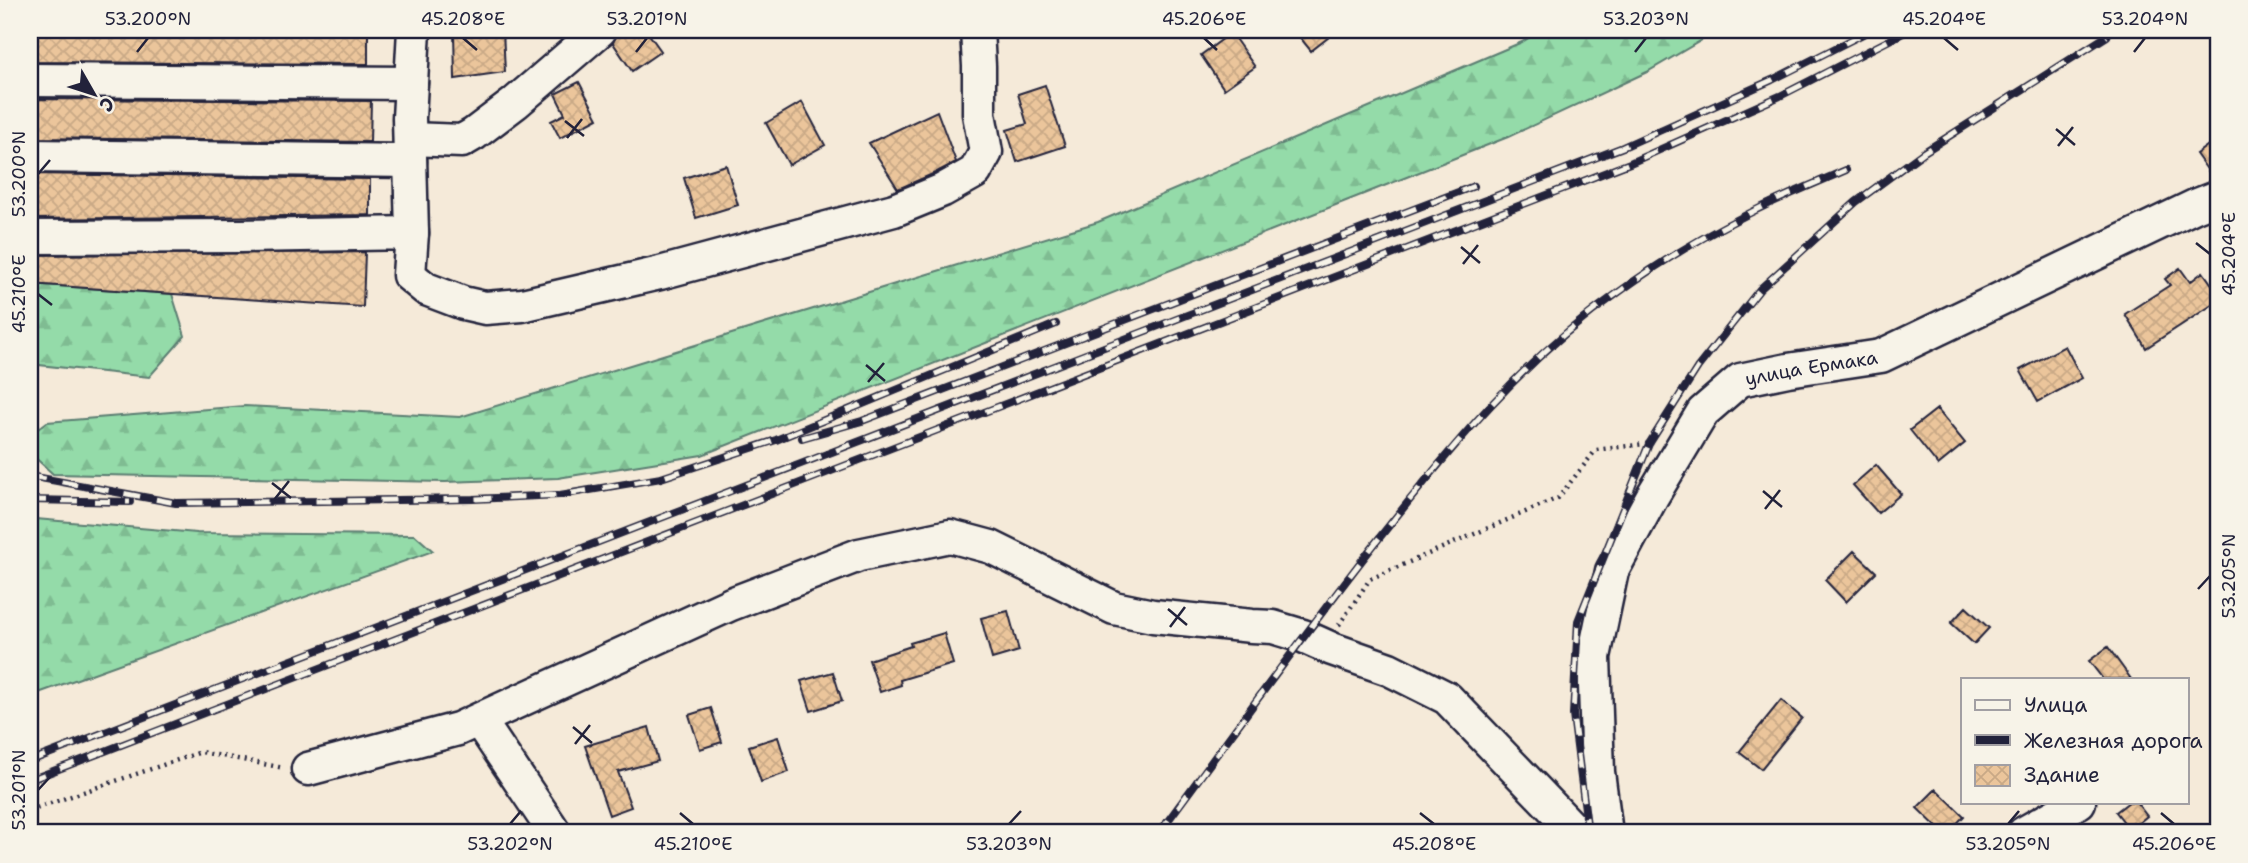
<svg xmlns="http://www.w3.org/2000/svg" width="2248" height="863" font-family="'Shantell Sans',sans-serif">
<defs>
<pattern id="forest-firs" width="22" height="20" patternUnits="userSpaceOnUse" patternTransform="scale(1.75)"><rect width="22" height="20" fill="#94dba9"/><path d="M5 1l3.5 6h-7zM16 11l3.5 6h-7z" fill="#7fbc92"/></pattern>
<pattern id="building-cross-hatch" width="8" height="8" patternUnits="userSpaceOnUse" patternTransform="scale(1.75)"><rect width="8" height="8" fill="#ebc59b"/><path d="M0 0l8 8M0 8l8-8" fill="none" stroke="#c9a986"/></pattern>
</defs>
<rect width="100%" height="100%" fill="#f5ead9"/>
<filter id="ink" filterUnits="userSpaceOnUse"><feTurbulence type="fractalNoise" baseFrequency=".0143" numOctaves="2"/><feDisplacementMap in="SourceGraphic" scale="14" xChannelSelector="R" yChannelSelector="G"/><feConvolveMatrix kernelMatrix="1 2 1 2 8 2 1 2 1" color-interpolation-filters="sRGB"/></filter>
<g filter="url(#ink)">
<path fill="url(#forest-firs)" stroke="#5b7e72" stroke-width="2" d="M 1541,30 L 1719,30 L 1647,72 L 1508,137 L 702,455 L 558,478 L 445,482 L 53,474 L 30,453 L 30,435 L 47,422 L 245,406 L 460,417 L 1098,222 L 1522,42 Z
M 30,284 L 172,294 L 185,336 L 149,377 L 30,364 Z
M 36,519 L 197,533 L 415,535 L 433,551 L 30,696 L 30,529 Z"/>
<path fill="url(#building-cross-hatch)" stroke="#22223b" stroke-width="2" d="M 30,30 L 368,30 L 368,64 L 30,62 Z
M 503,30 L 505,72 L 455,79 L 454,31 Z
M 618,30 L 646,30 L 661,51 L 632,71 L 613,43 Z
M 1294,30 L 1338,30 L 1311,51 Z
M 1231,33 L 1255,67 L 1224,89 L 1201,55 Z
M 579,82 L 598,118 L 560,138 L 551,121 L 565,114 L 555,94 Z
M 1045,85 L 1065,146 L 1017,162 L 1007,130 L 1027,124 L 1018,94 Z
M 30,99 L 371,101 L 370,142 L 30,138 Z
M 802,102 L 825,145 L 789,165 L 766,123 Z
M 937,111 L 956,162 L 935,173 L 898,189 L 869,143 Z
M 2218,138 L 2218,179 L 2214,179 L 2196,154 Z
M 726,165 L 738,205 L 696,218 L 684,178 Z
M 30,174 L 370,179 L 370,215 L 30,219 Z
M 365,252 L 363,307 L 30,284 L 30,255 Z
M 2180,268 L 2190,282 L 2203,272 L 2218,293 L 2218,301 L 2146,348 L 2125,314 L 2170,285 L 2165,279 Z
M 2065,346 L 2082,378 L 2038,402 L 2020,370 Z
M 1937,409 L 1965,443 L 1938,465 L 1910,430 Z
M 1876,465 L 1901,494 L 1878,513 L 1853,485 Z
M 1854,551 L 1876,572 L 1846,602 L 1825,580 Z
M 1966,607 L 1989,628 L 1974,644 L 1951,623 Z
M 1008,611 L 1019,651 L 992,659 L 981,618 Z
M 944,633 L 953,664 L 900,680 L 901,685 L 880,692 L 869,660 L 911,646 L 910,643 Z
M 2108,647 L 2131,679 L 2103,679 L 2089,661 Z
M 833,672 L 842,701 L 811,711 L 801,681 Z
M 1781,700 L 1802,718 L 1761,769 L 1739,752 Z
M 711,708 L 722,742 L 700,749 L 689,715 Z
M 649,727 L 658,761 L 618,772 L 631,807 L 609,815 L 585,746 Z
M 778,737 L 789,772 L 761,782 L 749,746 Z
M 1936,789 L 1964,816 L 1948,833 L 1943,833 L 1917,808 Z
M 2129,802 L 2136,802 L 2147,816 L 2130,830 L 2116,812 Z"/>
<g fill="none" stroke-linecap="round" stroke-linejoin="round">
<g stroke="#22223b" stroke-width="37">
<g id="minor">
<path d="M 30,80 L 411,83"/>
<path d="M 410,139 L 462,141 L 474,134 L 515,103 L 600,30"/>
<path d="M 30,156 L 410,161"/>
<path d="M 412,233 L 409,118 L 414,30"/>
<path d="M 30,237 L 241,236 L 412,233 L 409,275 L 426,289 L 463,303 L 485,308 L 522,305 L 660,273 L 894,210 L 943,190 L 975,172 L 986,152 L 979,114 L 979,66 L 977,30"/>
<path d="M 479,720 L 555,833"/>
<path d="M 308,769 L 458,729 L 731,604 L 859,555 L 950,536 L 991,547 L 1114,608 L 1153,616 L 1252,626 L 1273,627 L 1303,636 L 1332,649 L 1389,669 L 1447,698 L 1577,833"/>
<path id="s1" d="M 1606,833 L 1598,772 L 1594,657 L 1612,571 L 1653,495 L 1703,412 L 1740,380 L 1788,370 L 1881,356 L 2195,206 L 2218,197"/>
<path d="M 2024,833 L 2079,802"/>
</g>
</g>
<path stroke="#22223b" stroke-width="4.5" stroke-dasharray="2 5" stroke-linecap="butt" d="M 1339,625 L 1370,579 L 1558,498 L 1596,450 L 1653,443
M 30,810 L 201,752 L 284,768"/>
<use href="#minor" stroke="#f7f3e8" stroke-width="32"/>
<g stroke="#22223b" stroke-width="8">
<path id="rail" d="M 802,438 L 862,421 L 1474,186
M 30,476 L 176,503 L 473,499 L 560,495 L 661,478 L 776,440 L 1056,324
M 30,500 L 130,502
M 30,761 L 1623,147 L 1772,80 L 1871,30
M 30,780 L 1630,163 L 1780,96 L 1909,30
M 1159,833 C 1232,734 1304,634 1380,537 C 1454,444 1521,361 1619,292 C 1660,262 1704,236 1750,213 C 1781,197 1814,184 1846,170
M 1588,833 L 1573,715 L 1578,621 L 1649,444 L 1698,367 L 1760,289 L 1856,202 L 1924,152 L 2107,36"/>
</g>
<use href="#rail" stroke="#f7f3e8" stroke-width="5" stroke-dasharray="16" stroke-linecap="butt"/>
</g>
</g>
<path fill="none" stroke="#22223b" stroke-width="2.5" d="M 463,38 L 477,50M 1204,38 L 1217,50M 1944,38 L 1958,50M 137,52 L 148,38M 636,52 L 647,38M 1635,52 L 1646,38M 2134,52 L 2145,38M 565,121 L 584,136M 2056,129 L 2075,145M 567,138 L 582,119M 2058,146 L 2073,127M 38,174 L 50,160M 2196,243 L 2210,254M 1461,247 L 1480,263M 1463,264 L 1478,245M 38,294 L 52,305M 866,365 L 885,381M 868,382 L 884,363M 272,483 L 291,498M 1763,491 L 1782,507M 274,500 L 289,481M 1765,509 L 1780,490M 2198,589 L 2210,576M 1168,609 L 1187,625M 1170,627 L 1185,607M 573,727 L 592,743M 575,744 L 590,725M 38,790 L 50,777M 680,813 L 693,824M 1420,813 L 1434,824M 2161,813 L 2174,824M 510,824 L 521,811M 1009,824 L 1021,811M 2008,824 L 2019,811"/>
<g text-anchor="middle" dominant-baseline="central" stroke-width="5" stroke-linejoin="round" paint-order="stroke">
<g font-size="19" fill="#22223b" stroke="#f7f3e8">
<text stroke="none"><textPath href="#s1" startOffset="569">улица Ермака</textPath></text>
</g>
</g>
<rect width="2248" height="863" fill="none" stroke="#f7f3e8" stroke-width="77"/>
<rect x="1961" y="678" width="228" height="126" fill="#f7f3e8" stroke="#a29fa3" stroke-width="2"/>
<rect x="1975" y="700" width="35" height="10" fill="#f7f3e8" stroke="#a29fa3" stroke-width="2"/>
<text x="2024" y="712" font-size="21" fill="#22223b">Улица</text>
<rect x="1975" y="735" width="35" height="10" fill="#22223b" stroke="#a29fa3" stroke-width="2"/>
<text x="2024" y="748" font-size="21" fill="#22223b">Железная дорога</text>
<rect x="1975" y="765" width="35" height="21" fill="url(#building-cross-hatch)" stroke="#a29fa3" stroke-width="2"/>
<text x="2024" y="782" font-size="21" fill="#22223b">Здание</text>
<g transform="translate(94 94) rotate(129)" stroke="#f7f3e8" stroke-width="5" paint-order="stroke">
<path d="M0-5L12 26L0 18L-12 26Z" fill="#22223b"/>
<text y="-10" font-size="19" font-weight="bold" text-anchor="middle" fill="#22223b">С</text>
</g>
<rect x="38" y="38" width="2172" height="786" fill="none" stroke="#22223b" stroke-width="2.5"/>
<g font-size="18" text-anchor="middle" fill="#22223b">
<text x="148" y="25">53.200°N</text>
<text x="463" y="25">45.208°E</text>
<text x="647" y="25">53.201°N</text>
<text x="1204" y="25">45.206°E</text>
<text x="1646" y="25">53.203°N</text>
<text x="1944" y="25">45.204°E</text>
<text x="2145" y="25">53.204°N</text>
<text transform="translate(19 174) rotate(-90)" y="6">53.200°N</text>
<text transform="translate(2229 254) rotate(-90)" y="6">45.204°E</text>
<text transform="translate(19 294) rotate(-90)" y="6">45.210°E</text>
<text transform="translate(2229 576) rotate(-90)" y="6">53.205°N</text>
<text transform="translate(19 790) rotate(-90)" y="6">53.201°N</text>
<text x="510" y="850">53.202°N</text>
<text x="693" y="850">45.210°E</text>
<text x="1009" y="850">53.203°N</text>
<text x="1434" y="850">45.208°E</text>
<text x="2008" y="850">53.205°N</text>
<text x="2174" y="850">45.206°E</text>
</g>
</svg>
